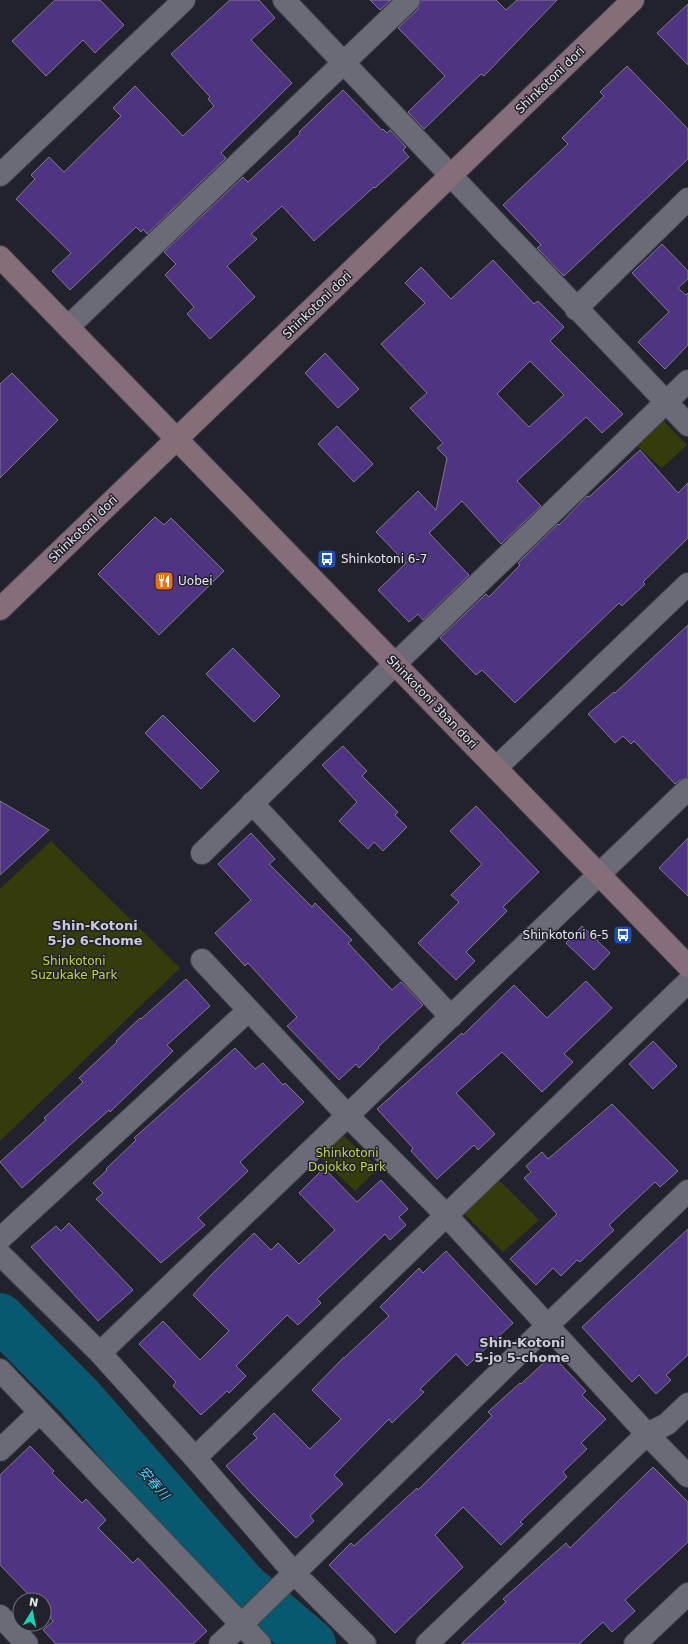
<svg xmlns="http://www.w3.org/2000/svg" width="688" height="1644" font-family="'DejaVu Sans','Noto Sans JP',sans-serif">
<rect width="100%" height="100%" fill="#22222c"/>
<path fill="#363b0a" d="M 661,418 L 687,445 L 662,468 L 635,444 Z
M 51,841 L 180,968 L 0,1141 L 0,889 Z
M 342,1134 L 379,1168 L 355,1191 L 318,1156 Z
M 497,1178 L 539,1220 L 503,1252 L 461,1211 Z"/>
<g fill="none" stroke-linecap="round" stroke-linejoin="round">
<path stroke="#08596f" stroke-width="48" d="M 0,1317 L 80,1398 L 244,1586 L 312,1644"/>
</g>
<path fill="#4f3484" stroke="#7d7a87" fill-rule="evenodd" d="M 55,0 L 100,0 L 124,25 L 95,53 L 83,40 L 46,76 L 12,41 Z
M 230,0 L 259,0 L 275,18 L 251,40 L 292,83 L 221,153 L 226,158 L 147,234 L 143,229 L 141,232 L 136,227 L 70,290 L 52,271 L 71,253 L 16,199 L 35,179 L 31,175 L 49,157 L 64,172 L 121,116 L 113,108 L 135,86 L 183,136 L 214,106 L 208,99 L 210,97 L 171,54 Z
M 370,0 L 391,0 L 380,10 Z
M 421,0 L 496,0 L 506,10 L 517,0 L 557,0 L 484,76 L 481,74 L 424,129 L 408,112 L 445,76 L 398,28 L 418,9 Z
M 688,4 L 688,65 L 657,33 Z
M 627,66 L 688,129 L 688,159 L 564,276 L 537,248 L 541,245 L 503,205 L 568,144 L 562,138 L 604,96 L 600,92 Z
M 343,90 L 382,130 L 383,129 L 387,133 L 390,130 L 406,147 L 403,150 L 409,157 L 375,188 L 374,187 L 314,241 L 282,206 L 251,234 L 257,239 L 227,266 L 255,297 L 210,339 L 187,314 L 194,307 L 165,275 L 176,264 L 164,252 L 243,177 L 248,182 L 300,134 L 299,132 Z
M 662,244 L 688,271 L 688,279 L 678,288 L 686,295 L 688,293 L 688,345 L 665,369 L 638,342 L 669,312 L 632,273 Z
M 493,260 L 534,304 L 538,301 L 564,327 L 550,341 L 623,414 L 602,433 L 586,417 L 517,481 L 541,506 L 501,544 L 462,501 L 429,533 L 469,575 L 423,620 L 418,614 L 409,622 L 378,590 L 406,563 L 376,532 L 418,491 L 436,510 L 447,458 L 437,448 L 443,443 L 410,408 L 427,393 L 381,344 L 425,303 L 405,283 L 421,267 L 451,299 ZM 530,361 L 564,395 L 529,427 L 497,394 Z
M 325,353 L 359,389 L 338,408 L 305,373 Z
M 12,373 L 58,420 L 0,478 L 0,384 Z
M 337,426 L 373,464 L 354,482 L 318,444 Z
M 640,450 L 678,493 L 688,483 L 688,538 L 643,582 L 645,584 L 622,606 L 619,603 L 515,703 L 482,670 L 476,675 L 440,638 L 486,594 L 489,597 L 520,565 L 518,563 L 558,524 L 559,525 L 587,496 L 589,497 Z
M 155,517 L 164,525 L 171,518 L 224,571 L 159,635 L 98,574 Z
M 688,625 L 688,777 L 680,780 L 675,784 L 634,741 L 631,744 L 623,736 L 615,743 L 588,714 L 614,692 L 615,693 Z
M 233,648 L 280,696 L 254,722 L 206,674 Z
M 163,715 L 219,771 L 201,789 L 145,733 Z
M 343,746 L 367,771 L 362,776 L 398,812 L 395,815 L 407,827 L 383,851 L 374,842 L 368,849 L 339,821 L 357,802 L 322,765 Z
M 0,801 L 49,830 L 0,875 Z
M 476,806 L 539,872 L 503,907 L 507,911 L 466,952 L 475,961 L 456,980 L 418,943 L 459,902 L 451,895 L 482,864 L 450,831 Z
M 251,833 L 275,859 L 269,864 L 312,907 L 315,903 L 352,940 L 348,943 L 392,990 L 401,982 L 423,1005 L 378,1047 L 379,1048 L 359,1068 L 356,1064 L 339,1080 L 287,1026 L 297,1017 L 248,963 L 245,966 L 215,933 L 251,900 L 218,864 Z
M 688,838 L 688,896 L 659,868 Z
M 582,926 L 610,953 L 594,970 L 566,943 Z
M 186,979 L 210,1006 L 167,1045 L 173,1051 L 110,1112 L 109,1110 L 22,1188 L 0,1162 L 46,1120 L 44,1118 L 83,1082 L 79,1078 L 117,1042 L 116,1041 L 140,1018 L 141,1019 Z
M 586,981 L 612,1008 L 564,1054 L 573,1062 L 542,1092 L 502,1052 L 456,1093 L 495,1134 L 478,1150 L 474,1145 L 437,1179 L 411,1151 L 413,1148 L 377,1109 L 462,1033 L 463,1035 L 514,985 L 547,1018 Z
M 653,1041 L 677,1066 L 653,1089 L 629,1064 Z
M 235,1048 L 255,1069 L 263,1063 L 283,1085 L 285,1083 L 304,1102 L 240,1162 L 248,1171 L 198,1218 L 205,1225 L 161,1263 L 96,1199 L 103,1193 L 93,1183 L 107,1170 L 106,1169 L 136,1140 L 134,1138 Z
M 612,1104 L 678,1171 L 660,1187 L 655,1182 L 609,1225 L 614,1230 L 580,1262 L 577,1260 L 561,1276 L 553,1268 L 536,1285 L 510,1259 L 557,1214 L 524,1178 L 531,1172 L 526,1166 L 542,1152 L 548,1159 Z
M 324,1168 L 357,1202 L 381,1180 L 408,1209 L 399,1217 L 406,1225 L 390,1240 L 385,1234 L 317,1299 L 321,1303 L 298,1325 L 287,1315 L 236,1366 L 246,1376 L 229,1393 L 227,1391 L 201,1415 L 173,1386 L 176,1382 L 139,1344 L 163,1321 L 200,1360 L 229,1331 L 193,1295 L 213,1273 L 254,1233 L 271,1250 L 278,1243 L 299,1264 L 335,1230 L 299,1193 Z
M 69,1223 L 133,1290 L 98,1321 L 31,1247 L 56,1226 L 61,1231 Z
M 688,1229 L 688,1355 L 666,1375 L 671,1380 L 656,1394 L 639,1375 L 632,1382 L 582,1327 Z
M 446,1251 L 513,1323 L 467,1366 L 456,1354 L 420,1389 L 424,1392 L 392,1423 L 389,1419 L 334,1475 L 343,1484 L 310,1516 L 314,1521 L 296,1538 L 253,1495 L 226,1466 L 257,1438 L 253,1434 L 274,1413 L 310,1449 L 341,1419 L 312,1390 L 344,1357 L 344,1358 L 389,1316 L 380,1307 L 419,1268 L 423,1273 Z
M 552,1355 L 586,1391 L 582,1395 L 606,1419 L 581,1443 L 587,1449 L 563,1472 L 567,1477 L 520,1522 L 523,1524 L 501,1545 L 463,1507 L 435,1535 L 463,1567 L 395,1633 L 329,1565 L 351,1543 L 354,1546 L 417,1488 L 418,1490 L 492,1416 L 488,1412 L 520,1383 L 521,1384 Z
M 30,1446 L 54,1471 L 52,1473 L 82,1503 L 86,1499 L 106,1520 L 98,1528 L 133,1563 L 138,1558 L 207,1631 L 193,1644 L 56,1644 L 43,1630 L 53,1621 L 44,1611 L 44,1600 L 34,1600 L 0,1565 L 0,1475 Z
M 653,1467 L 688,1502 L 688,1542 L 625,1600 L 635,1611 L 612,1632 L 603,1622 L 579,1644 L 461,1644 L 506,1602 L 503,1599 L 566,1543 L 570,1548 Z"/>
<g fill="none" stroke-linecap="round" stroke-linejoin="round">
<g stroke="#404049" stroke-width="24">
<path id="street" d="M 284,0 L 688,425
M 0,175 L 184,0
M 576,309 L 688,199
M 68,327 L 409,0
M 496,768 L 688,584
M 252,803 L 451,1017
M 202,853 L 395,664 L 688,381
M 202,960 L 348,1116 L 446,1215 L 647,1434 L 688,1476
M 0,1239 L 249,1010
M 0,1254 L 100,1353 L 195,1458 L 294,1573 L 365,1644
M 100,1353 L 688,789
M 0,1370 L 260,1644
M 0,1450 L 40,1412
M 195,1458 L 688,982
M 0,1616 L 27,1644
M 220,1644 L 241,1625 L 548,1325 L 688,1191
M 427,1644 L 647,1434 L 667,1424 L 688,1404
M 635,1644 L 688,1594"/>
</g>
<g stroke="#404049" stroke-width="24">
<path id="secondary" d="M 0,257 L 688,966
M 0,609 L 633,0"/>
</g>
<use href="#street" stroke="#6b6b78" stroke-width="22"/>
<use href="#secondary" stroke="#856e7a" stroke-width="22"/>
</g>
<defs>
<g id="bus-square" transform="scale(1)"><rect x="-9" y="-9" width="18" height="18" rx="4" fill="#1a4fb4" stroke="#22222c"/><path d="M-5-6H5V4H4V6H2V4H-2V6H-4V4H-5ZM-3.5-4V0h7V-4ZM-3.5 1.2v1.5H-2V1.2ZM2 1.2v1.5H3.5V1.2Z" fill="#fff"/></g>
<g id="restaurant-square" transform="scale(1)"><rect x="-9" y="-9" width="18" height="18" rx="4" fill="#e8710a" stroke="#22222c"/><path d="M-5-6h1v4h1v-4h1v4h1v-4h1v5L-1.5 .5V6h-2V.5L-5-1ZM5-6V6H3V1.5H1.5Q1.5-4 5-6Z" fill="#fff"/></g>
</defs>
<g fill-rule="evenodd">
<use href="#bus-square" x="327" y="559"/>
<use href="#restaurant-square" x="164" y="581"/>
<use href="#bus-square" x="623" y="935"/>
</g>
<g text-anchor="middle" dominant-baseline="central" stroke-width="3" stroke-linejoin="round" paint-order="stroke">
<g font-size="12" fill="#e6e6ed" stroke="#22222c">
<text transform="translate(550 80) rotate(-44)">Shinkotoni dori</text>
<text transform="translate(317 305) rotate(-44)">Shinkotoni dori</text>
<text transform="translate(83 529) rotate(-44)">Shinkotoni dori</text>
<text transform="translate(432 702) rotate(46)">Shinkotoni 3ban dori</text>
</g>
<g font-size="12" fill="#e6e6ed" stroke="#22222c" text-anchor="start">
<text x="341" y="559">Shinkotoni 6-7</text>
<text x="178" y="581">Uobei</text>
<text x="609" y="935" text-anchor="end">Shinkotoni 6-5</text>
</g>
<g font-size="12" fill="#c4d349" stroke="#22222c">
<text x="74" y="961">Shinkotoni<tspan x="74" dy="14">Suzukake Park</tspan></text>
<text x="347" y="1153">Shinkotoni<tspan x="347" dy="14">Dojokko Park</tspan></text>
</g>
<g font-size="13" font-weight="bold" fill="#cacbd9" stroke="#22222c">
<text x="95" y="925">Shin-Kotoni<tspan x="95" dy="15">5-jo 6-chome</tspan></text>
<text x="522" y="1342">Shin-Kotoni<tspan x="522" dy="15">5-jo 5-chome</tspan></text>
</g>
<g font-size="13" font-style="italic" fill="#4cd0fb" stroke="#22222c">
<text transform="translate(154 1483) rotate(49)">安春川</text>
</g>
</g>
<g transform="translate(32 1612) rotate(10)"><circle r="19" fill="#22222c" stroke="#707079"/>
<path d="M0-3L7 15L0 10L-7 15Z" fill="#13d5b3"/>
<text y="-6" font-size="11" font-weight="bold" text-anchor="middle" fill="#e6e6ed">N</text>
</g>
</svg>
